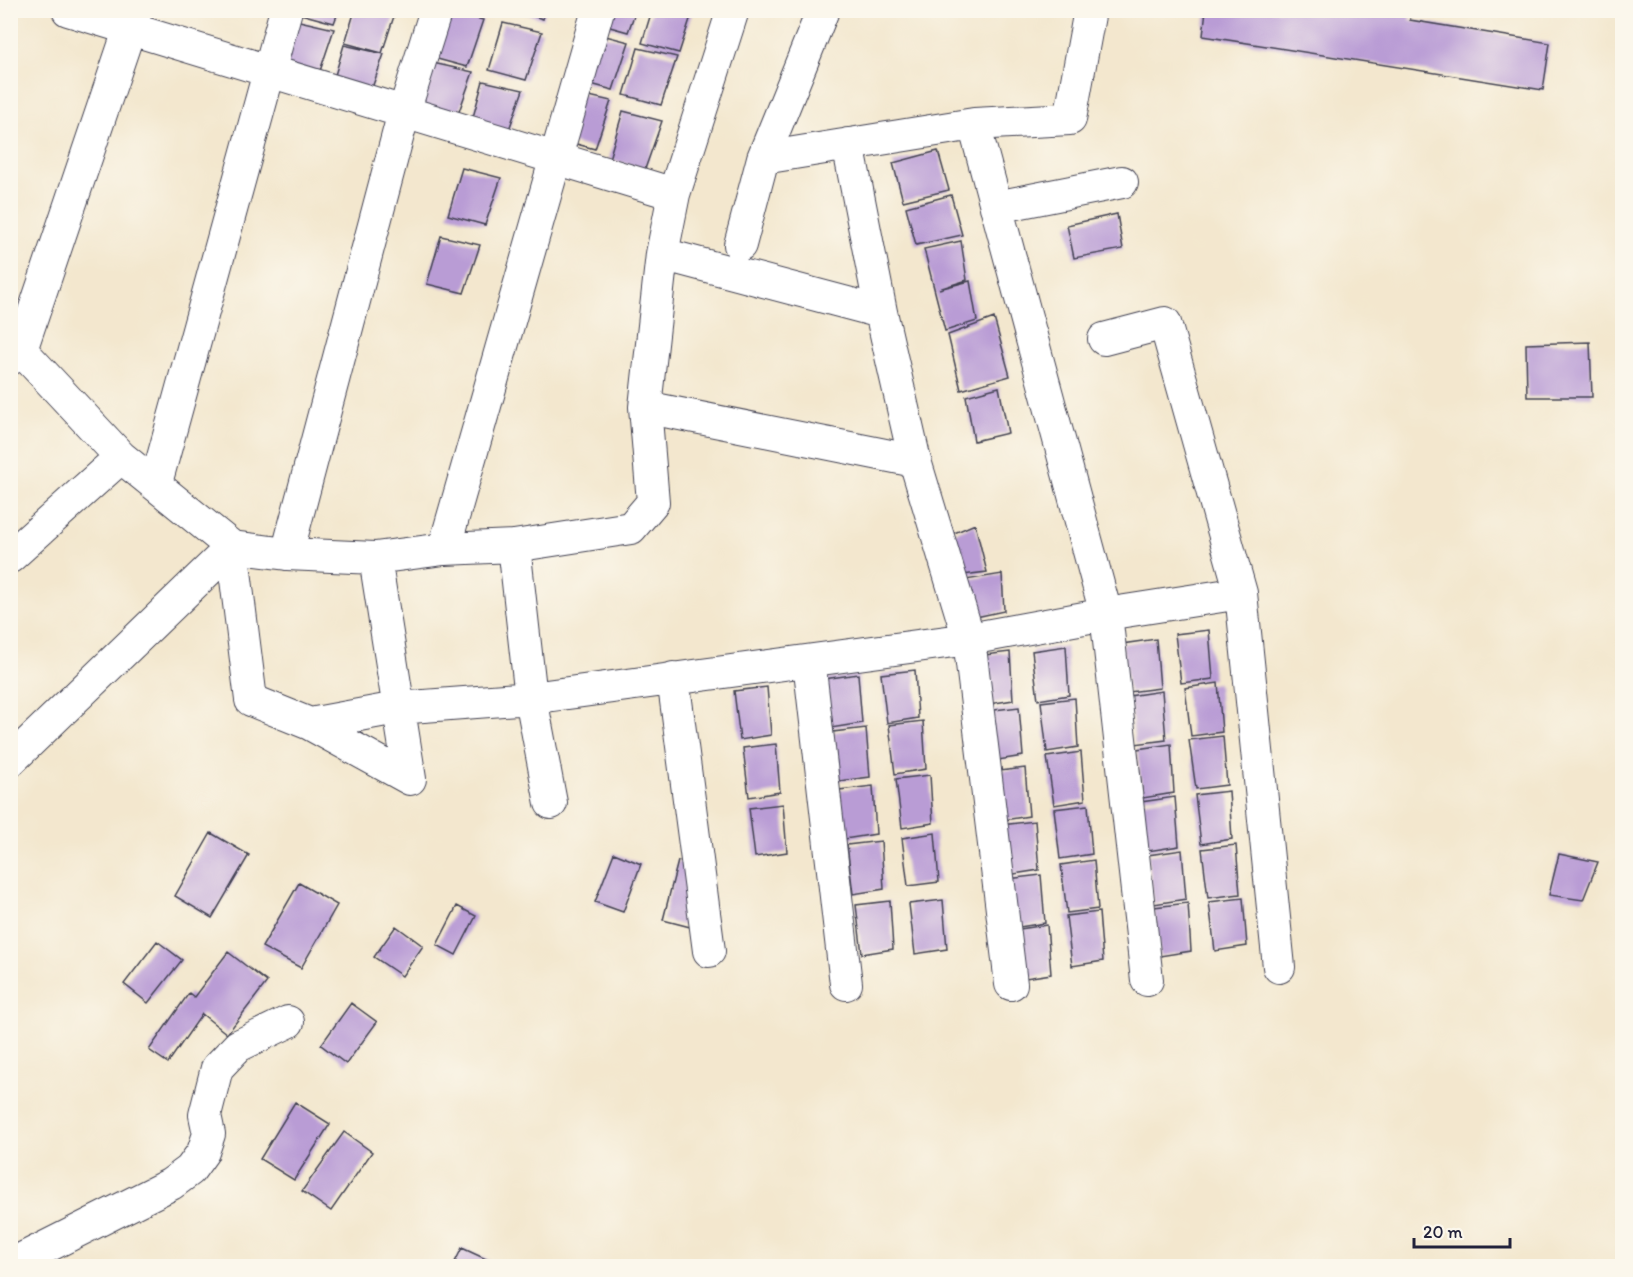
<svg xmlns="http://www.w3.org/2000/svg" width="1633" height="1277" font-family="Itim,sans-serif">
<rect width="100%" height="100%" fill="#fbf7ec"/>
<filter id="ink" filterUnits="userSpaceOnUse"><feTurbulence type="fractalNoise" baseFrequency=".0167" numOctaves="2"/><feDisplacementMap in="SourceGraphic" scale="12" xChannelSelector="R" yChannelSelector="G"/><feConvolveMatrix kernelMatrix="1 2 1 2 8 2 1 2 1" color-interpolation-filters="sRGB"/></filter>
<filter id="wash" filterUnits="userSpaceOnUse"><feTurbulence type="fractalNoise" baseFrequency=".008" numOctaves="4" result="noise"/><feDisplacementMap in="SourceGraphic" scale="24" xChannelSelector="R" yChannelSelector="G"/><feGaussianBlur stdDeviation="1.35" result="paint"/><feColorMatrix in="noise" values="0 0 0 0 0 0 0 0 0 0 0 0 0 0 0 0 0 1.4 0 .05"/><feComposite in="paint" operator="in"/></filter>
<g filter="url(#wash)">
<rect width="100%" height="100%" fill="#f3e7ce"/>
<g id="blocks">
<path fill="#b99cd5" d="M 298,10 L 339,10 L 334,23 L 297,13 Z
M 355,10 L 396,10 L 382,53 L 345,43 Z
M 445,10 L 483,20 L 467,67 L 430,57 Z
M 514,10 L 546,10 L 543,19 Z
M 595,10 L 636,10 L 628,32 L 592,22 Z
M 652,10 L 693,10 L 679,53 L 642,43 Z
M 1206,10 L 1350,10 L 1371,14 L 1372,10 L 1411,10 L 1410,20 L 1550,43 L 1543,90 L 1203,36 Z
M 295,20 L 334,29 L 318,77 L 281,67 Z
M 503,23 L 542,32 L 526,80 L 489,70 Z
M 590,32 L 629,42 L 613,90 L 576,80 Z
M 344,45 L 384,54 L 367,102 L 330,92 Z
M 638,48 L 677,57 L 661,105 L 624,95 Z
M 433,63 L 473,72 L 456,120 L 419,110 Z
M 483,81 L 523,90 L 506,138 L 470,128 Z
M 572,92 L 611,101 L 595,149 L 558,139 Z
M 623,111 L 662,121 L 645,169 L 609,159 Z
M 938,151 L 949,190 L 903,201 L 893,163 Z
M 462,168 L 501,178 L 485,225 L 448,215 Z
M 951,195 L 962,235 L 916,245 L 906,207 Z
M 1117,214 L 1123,249 L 1074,258 L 1067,225 Z
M 441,236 L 480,245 L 464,293 L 427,284 Z
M 961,241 L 967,280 L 939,289 L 970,281 L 977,321 L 945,331 L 924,249 Z
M 994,318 L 1010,376 L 961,390 L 948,335 Z
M 1590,342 L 1592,397 L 1527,397 L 1526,344 Z
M 999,387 L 1008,433 L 974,441 L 966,396 Z
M 975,524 L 987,572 L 954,576 L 945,537 Z
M 1002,574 L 1004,611 L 962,620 L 953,582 Z
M 1209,630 L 1213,679 L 1181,683 L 1175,634 Z
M 1156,639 L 1160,688 L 1129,692 L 1122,644 Z
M 1066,646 L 1069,695 L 1038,700 L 1032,651 Z
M 1010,652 L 1013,700 L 983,705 L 976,656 Z
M 915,670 L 918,718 L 887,723 L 881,674 Z
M 858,674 L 862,723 L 831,728 L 824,679 Z
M 1218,683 L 1222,732 L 1191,736 L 1185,688 Z
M 767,687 L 771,735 L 740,740 L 734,691 Z
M 1162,691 L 1166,740 L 1135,744 L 1129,696 Z
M 1075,698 L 1078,747 L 1047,752 L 1041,702 Z
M 1019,707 L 1023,756 L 992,761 L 986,711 Z
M 923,721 L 926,769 L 895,774 L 889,725 Z
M 866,728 L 870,777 L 839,781 L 833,732 Z
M 1223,736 L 1227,785 L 1196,789 L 1189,740 Z
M 776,744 L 780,792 L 749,797 L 743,748 Z
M 1171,744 L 1174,793 L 1143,798 L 1137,749 Z
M 1081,752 L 1085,800 L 1054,805 L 1047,757 Z
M 1025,768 L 1029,816 L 998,821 L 991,772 Z
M 930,775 L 933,823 L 902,828 L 896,779 Z
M 873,786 L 876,834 L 845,839 L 839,790 Z
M 1229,791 L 1232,839 L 1201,844 L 1195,795 Z
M 1175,797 L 1179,846 L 1148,851 L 1141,802 Z
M 783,804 L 787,852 L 755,857 L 749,808 Z
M 1088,805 L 1092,854 L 1060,859 L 1054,809 Z
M 1035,821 L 1039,870 L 1008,875 L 1001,825 Z
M 211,833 L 249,855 L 212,918 L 175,896 Z
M 935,833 L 939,882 L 908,886 L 902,838 Z
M 881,841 L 884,889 L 853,894 L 847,845 Z
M 1236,845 L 1240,894 L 1208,898 L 1202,849 Z
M 1182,850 L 1186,899 L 1154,904 L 1148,855 Z
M 614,853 L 641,864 L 623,912 L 595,902 Z
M 1559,854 L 1598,862 L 1583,900 L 1549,895 Z
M 1094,860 L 1098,909 L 1067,913 L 1061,865 Z
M 678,861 L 709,869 L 694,928 L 663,920 Z
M 1041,875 L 1045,923 L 1013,928 L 1007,879 Z
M 299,883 L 337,905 L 301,968 L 262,947 Z
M 1243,898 L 1247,946 L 1215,951 L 1209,902 Z
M 943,900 L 947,949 L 915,954 L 909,904 Z
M 890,901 L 893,949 L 862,954 L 856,905 Z
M 1188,903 L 1191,951 L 1160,956 L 1154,907 Z
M 457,906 L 476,916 L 456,955 L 437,945 Z
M 1099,912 L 1103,961 L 1072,966 L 1066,916 Z
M 1047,925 L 1051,974 L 1019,979 L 1013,930 Z
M 396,926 L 423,946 L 402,976 L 374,957 Z
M 157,941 L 182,960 L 148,1003 L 124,984 Z
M 228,952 L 267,982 L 227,1034 L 202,1014 L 168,1063 L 149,1050 L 189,993 L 194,997 Z
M 351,1003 L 377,1022 L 346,1064 L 321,1045 Z
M 295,1102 L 330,1124 L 294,1180 L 260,1159 Z
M 344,1132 L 372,1152 L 331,1211 L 302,1191 Z
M 462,1248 L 501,1266 L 453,1266 Z"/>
</g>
</g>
<g filter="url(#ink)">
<use href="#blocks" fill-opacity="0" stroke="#414051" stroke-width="1.5"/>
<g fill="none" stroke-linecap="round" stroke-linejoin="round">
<g stroke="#414051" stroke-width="34">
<path id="minor" d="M 68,10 L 674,194
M 974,124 L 1106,614 L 1147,980
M 848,144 L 881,312 L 915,461 L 969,639 L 1106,614 L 1241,593 L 1165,323 L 1104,339
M 763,158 L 974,124 L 1070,119 L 1090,10
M 996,207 L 1122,182
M 740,245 L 763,158 L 823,10
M 662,254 L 881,312
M 21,350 L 121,457 L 232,547 L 287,554 L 375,558 L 444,549 L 514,546 L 631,528 L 653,502 L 645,407 L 662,254 L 674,194 L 733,10
M 10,359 L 21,350 L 136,10
M 645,407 L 915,461
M 156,483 L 286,10
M 514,546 L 531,698 L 551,803
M 232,547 L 251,700 L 310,724 L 397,708 L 531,698 L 969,639 L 1011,984
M 444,549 L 598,10
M 287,554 L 404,112 L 436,10
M 10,557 L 121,457
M 1241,593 L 1279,967
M 809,661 L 846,984
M 673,678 L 709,951
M 310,724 L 410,779 L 375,558
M 10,761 L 232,547
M 10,1265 L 171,1184 L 190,1170 L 203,1152 L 209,1134 L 205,1115 L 217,1068 L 238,1046 L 288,1022"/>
</g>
<use href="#minor" stroke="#fff" stroke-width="32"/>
</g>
</g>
<rect width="1633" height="1277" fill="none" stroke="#fbf7ec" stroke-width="36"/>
<path d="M1414 1238v9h96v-9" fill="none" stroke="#22223b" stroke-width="3"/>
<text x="1423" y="1238" font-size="18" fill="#22223b" stroke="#fbf7ec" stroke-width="4.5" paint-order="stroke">20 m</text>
</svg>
